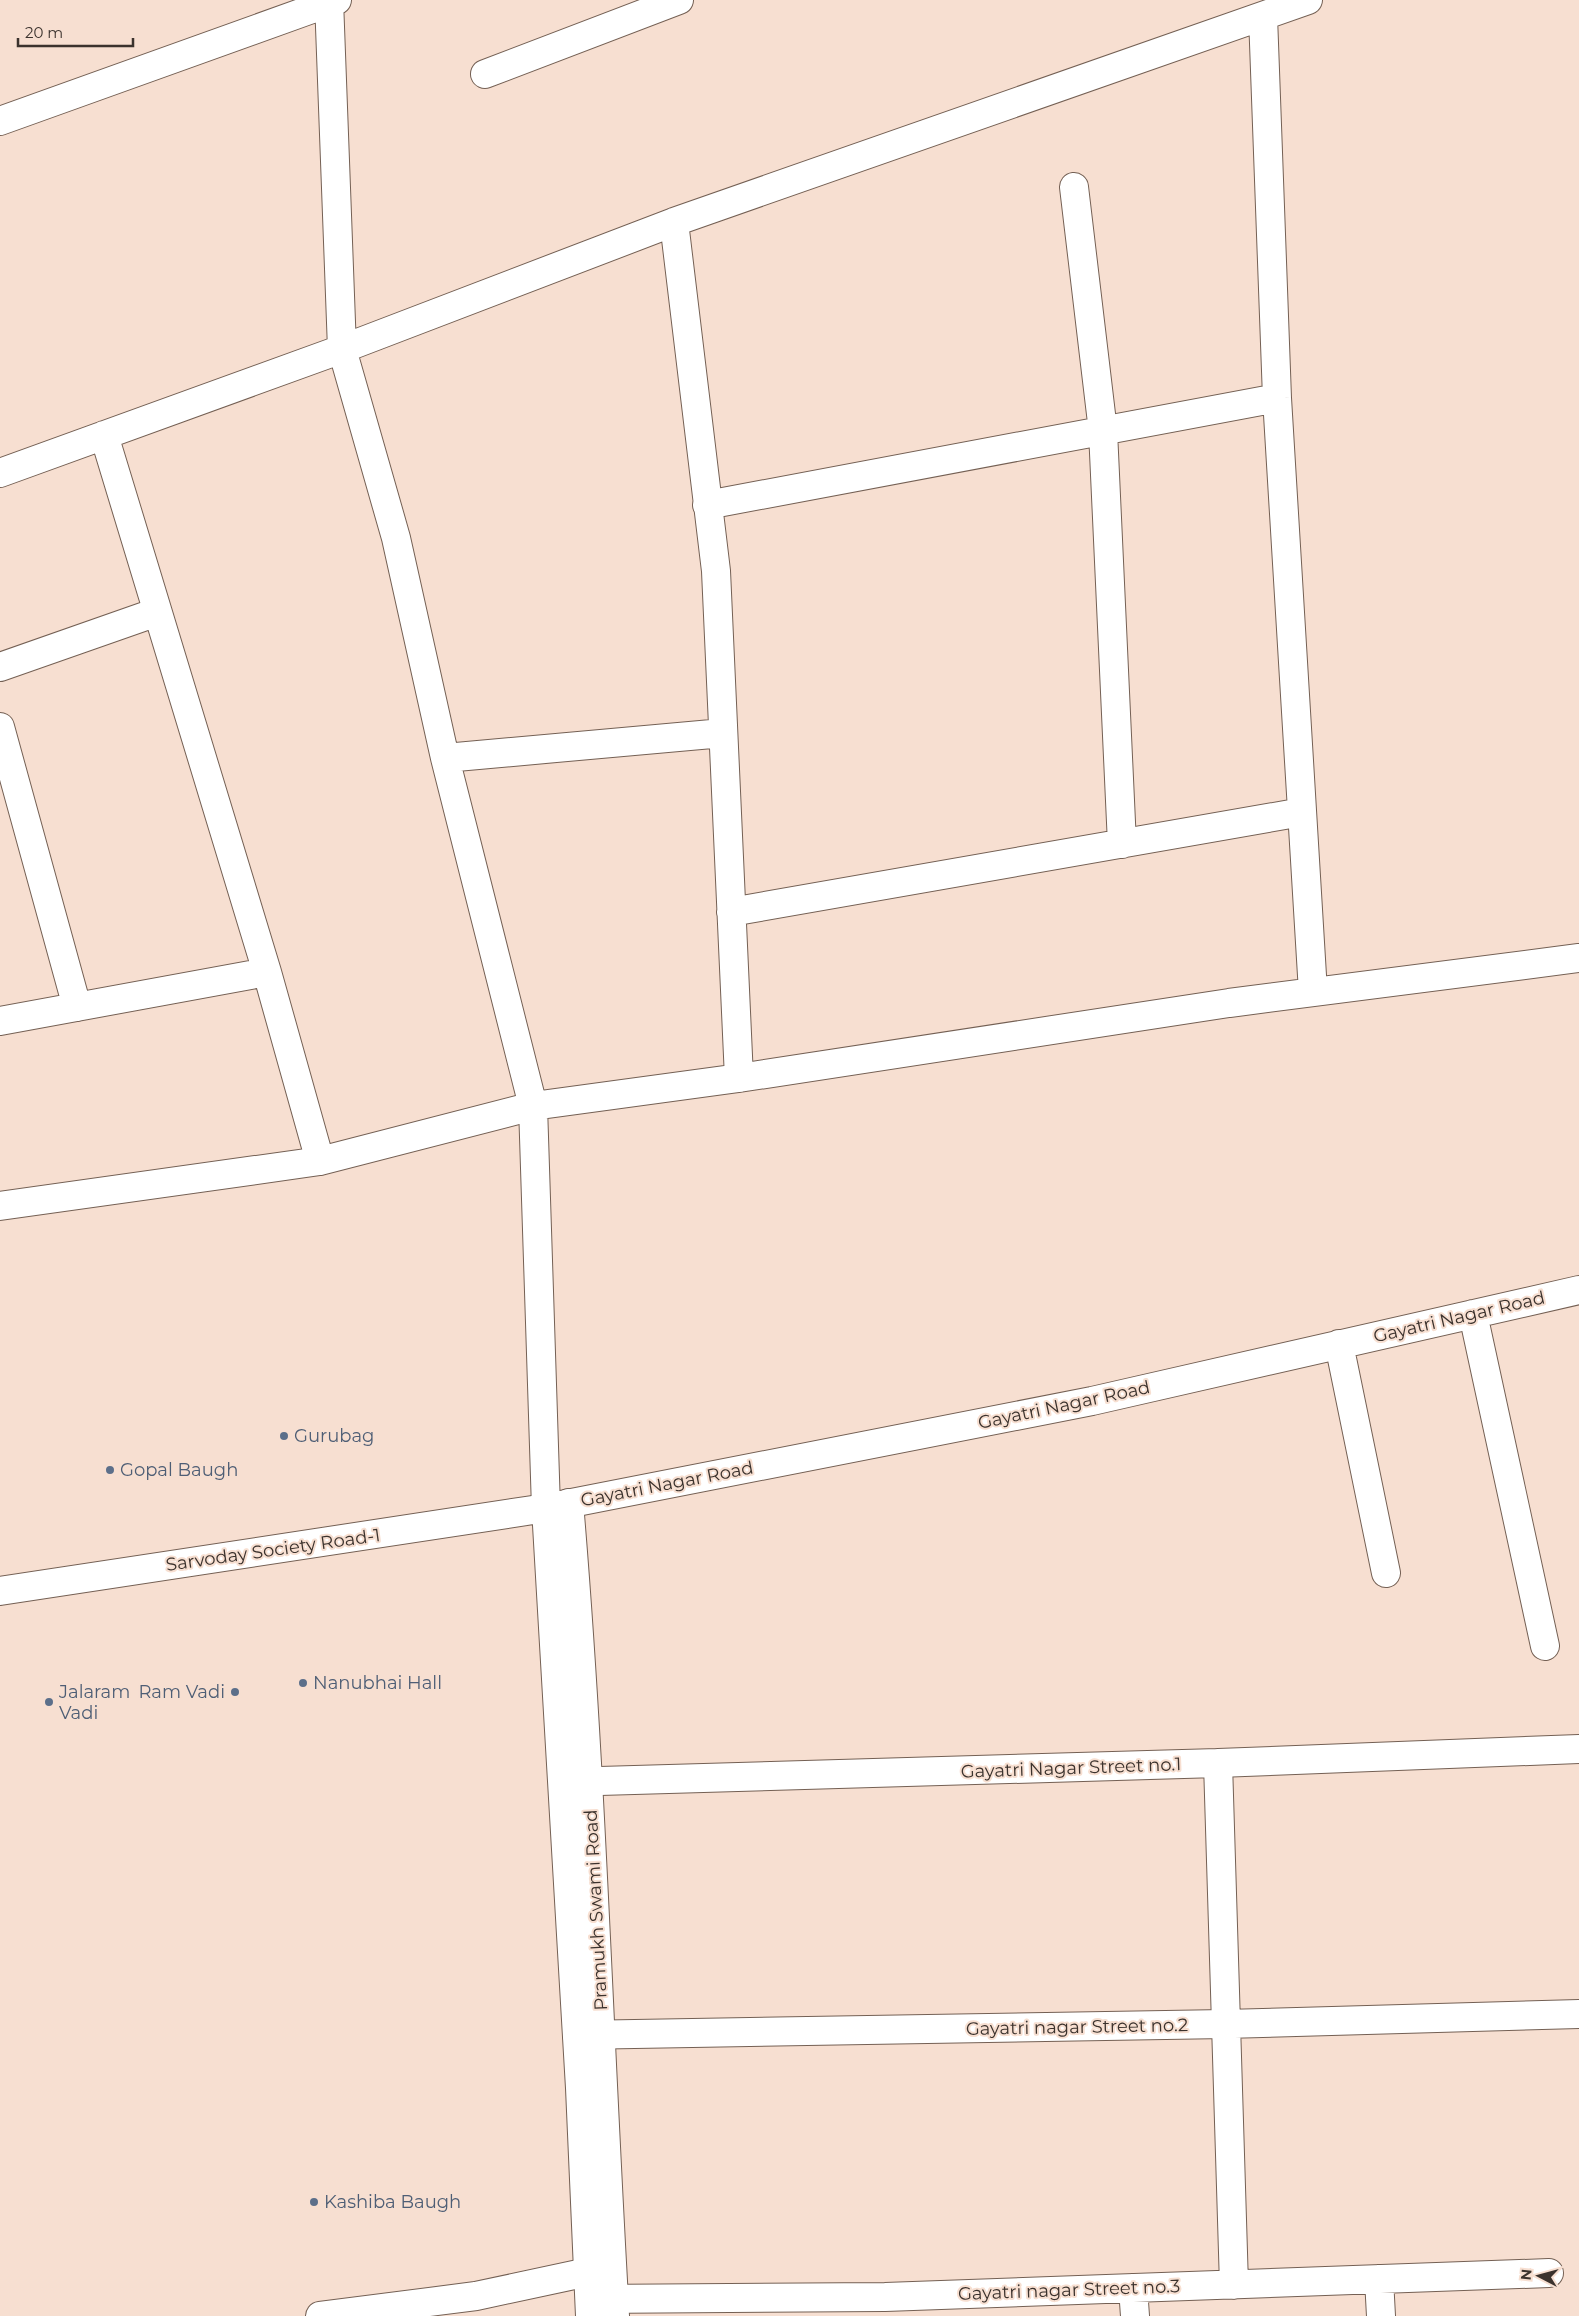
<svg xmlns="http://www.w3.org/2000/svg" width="1579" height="2316" font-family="Montserrat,sans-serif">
<rect width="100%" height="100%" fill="#f7dfd1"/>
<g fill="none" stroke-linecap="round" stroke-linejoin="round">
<g stroke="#746054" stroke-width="30">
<path id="minor" d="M 329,0 L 342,349 L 396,538 L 445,758 L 533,1106 L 546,1508 L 1092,1401 L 1579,1290
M 1263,16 L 1277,398 L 1313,992
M 485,74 L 679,0
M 0,121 L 337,0
M 1074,187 L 1103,431 L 1122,844
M 674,222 L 716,571 L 739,1078
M 104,435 L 267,972 L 320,1161
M 0,473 L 342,349 L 674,222 L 1308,0
M 707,505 L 1277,398
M 0,667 L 157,612
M 0,727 L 77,1007
M 445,758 L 723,733
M 731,912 L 1302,812
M 0,1021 L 267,972
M 0,1206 L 320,1161 L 533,1106 L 739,1078 L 1229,1003 L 1579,958
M 1473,1314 L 1545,1646
M 1339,1344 L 1386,1573
M 1218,1763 L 1234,2285
M 565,1782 L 1218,1763 L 1579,1749
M 577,2035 L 1225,2024 L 1579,2014
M 1379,2279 L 1381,2316
M 1133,2288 L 1135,2316
M 591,2299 L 885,2297 L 1549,2273
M 320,2316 L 476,2296 L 588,2272"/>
</g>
<g stroke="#746054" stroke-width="30">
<path id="major" d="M 569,1503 C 592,1774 599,2045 615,2316
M 0,1591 L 546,1508 L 580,2088 L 590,2316"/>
</g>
<use href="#minor" stroke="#fff" stroke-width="28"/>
<use href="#major" stroke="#fff" stroke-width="28"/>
</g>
<g fill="#5c6f8a" stroke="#f7dfd1" stroke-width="2">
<circle cx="284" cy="1436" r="5"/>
<circle cx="110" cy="1470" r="5"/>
<circle cx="303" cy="1683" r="5"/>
<circle cx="235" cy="1692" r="5"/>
<circle cx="49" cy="1702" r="5"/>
<circle cx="314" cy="2202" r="5"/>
</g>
<g text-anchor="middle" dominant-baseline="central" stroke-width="4" stroke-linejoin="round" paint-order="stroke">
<g font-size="18" fill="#3b322d" stroke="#f7dfd1">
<text transform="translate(1459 1317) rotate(-13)">Gayatri Nagar Road</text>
<text transform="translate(1064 1405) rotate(-12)">Gayatri Nagar Road</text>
<text transform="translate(667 1484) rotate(-11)">Gayatri Nagar Road</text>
<text transform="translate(273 1550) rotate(-8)">Sarvoday Society Road-1</text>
<text transform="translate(1071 1768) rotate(-2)">Gayatri Nagar Street no.1</text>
<text transform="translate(596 1910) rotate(-93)">Pramukh Swami Road</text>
<text transform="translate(1077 2027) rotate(-1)">Gayatri nagar Street no.2</text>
<text transform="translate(1069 2290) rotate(-2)">Gayatri nagar Street no.3</text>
</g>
<g font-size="18" fill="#4e5e75" stroke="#f7dfd1" text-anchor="start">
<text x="294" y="1436">Gurubag</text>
<text x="120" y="1470">Gopal Baugh</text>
<text x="313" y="1683">Nanubhai Hall</text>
<text x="59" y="1692">Jalaram<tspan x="59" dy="21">Vadi</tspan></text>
<text x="225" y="1692" text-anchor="end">Ram Vadi</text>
<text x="324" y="2202">Kashiba Baugh</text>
</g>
</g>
<g transform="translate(1539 2276) rotate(276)" stroke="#f7dfd1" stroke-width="4" paint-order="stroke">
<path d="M0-4L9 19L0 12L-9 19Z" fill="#3b322d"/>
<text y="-8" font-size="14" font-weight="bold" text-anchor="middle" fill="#3b322d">N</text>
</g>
<path d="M18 38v8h115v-8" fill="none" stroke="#3b322d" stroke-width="2.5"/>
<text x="25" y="38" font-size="15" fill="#3b322d" stroke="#f7dfd1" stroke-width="4" paint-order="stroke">20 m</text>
</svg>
